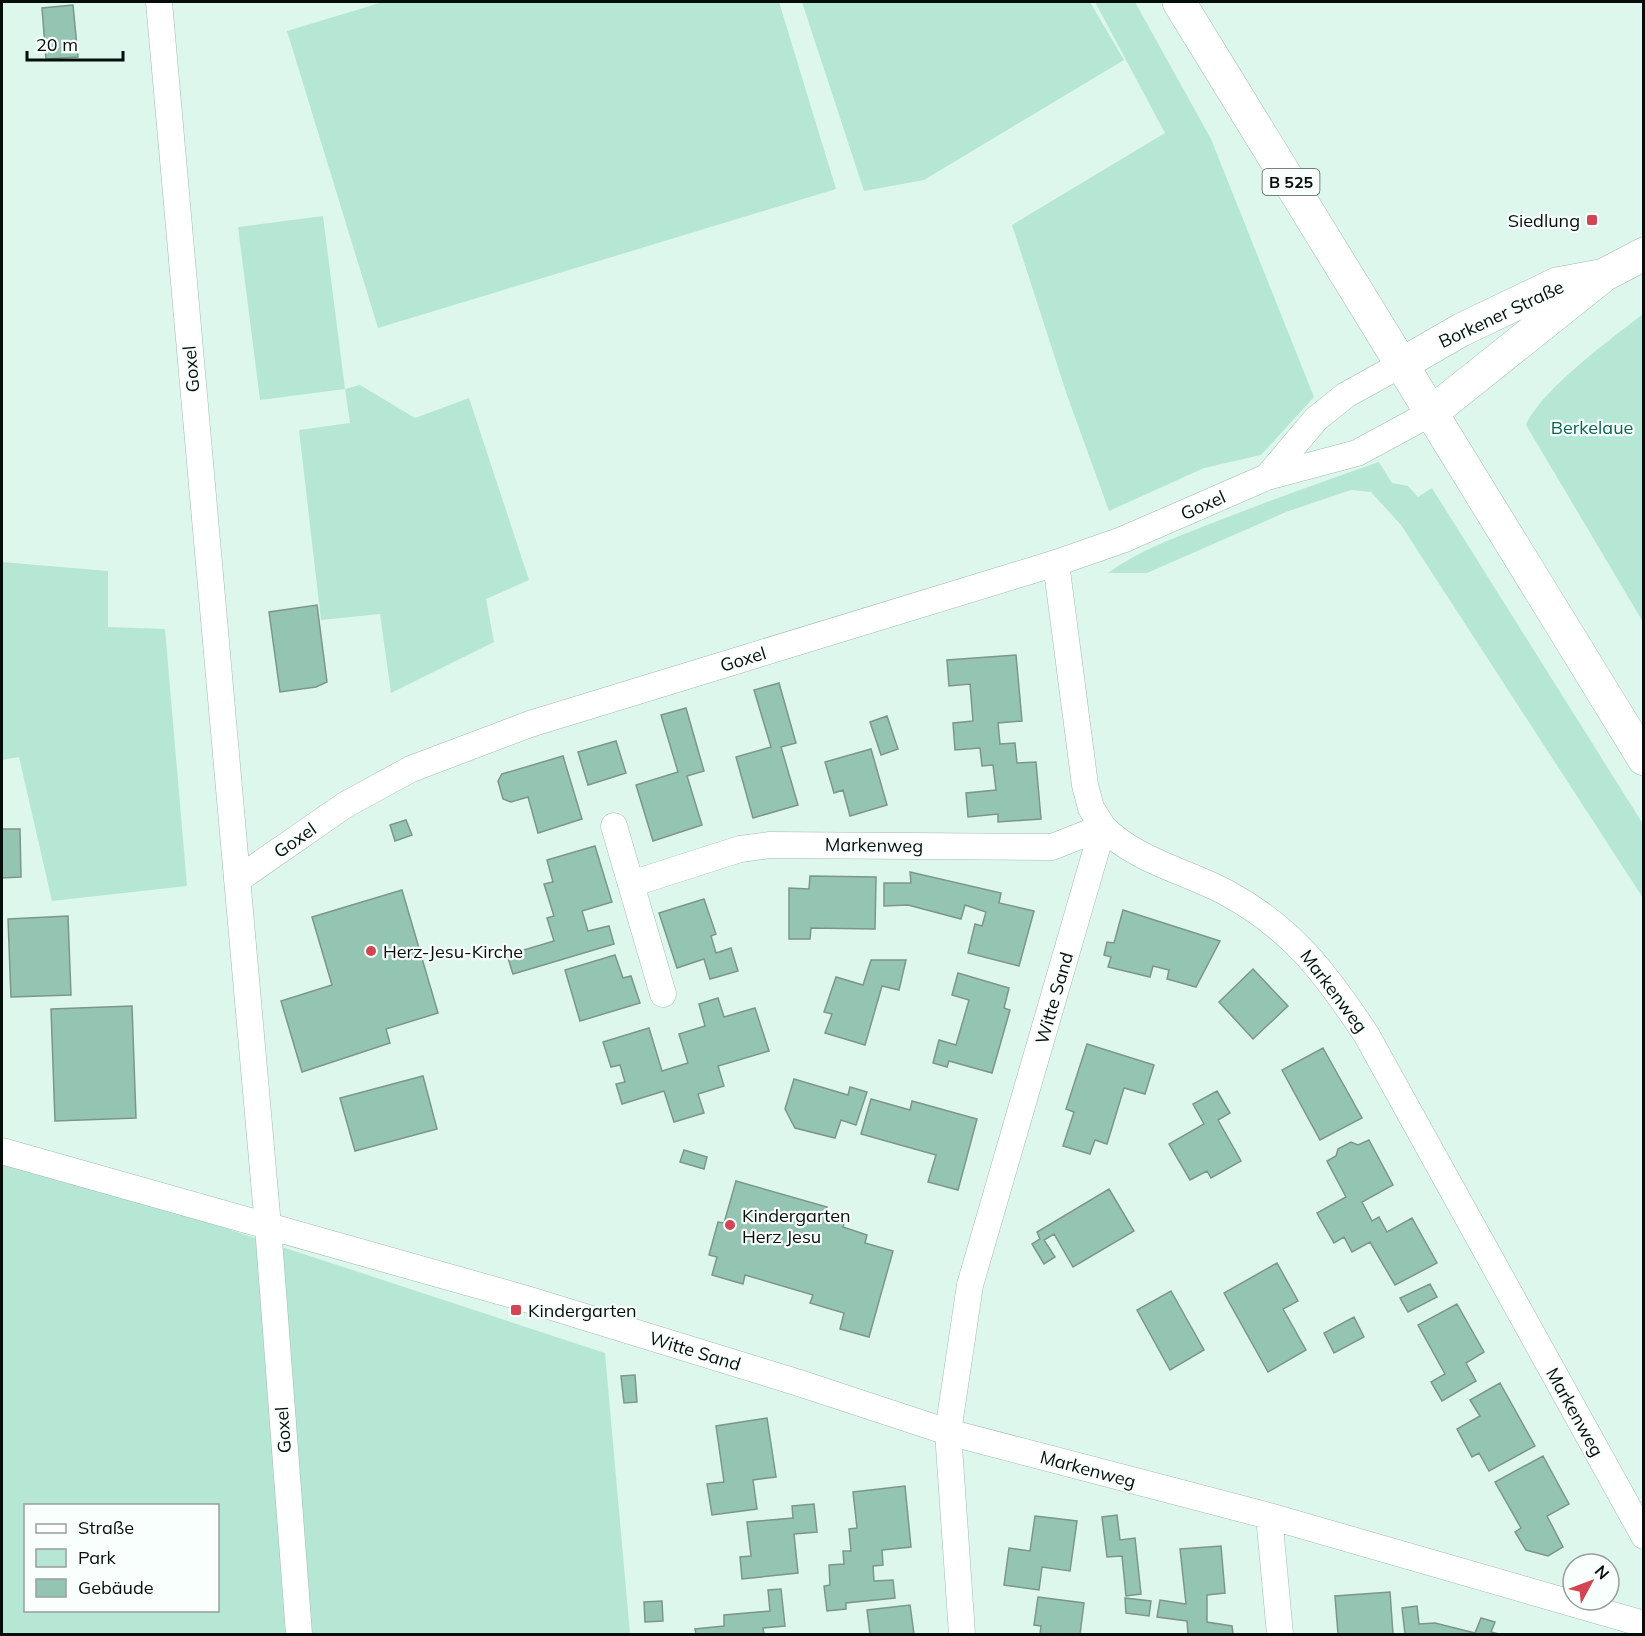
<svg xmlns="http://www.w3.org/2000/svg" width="1645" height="1636" font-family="Mulish,sans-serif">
<rect width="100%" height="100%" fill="#ddf7ec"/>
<path fill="#b6e7d4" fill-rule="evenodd" d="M 383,2 L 779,2 L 836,189 L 378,328 L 287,31 Z
M 802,2 L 1090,2 L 1124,60 L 924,180 L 864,191 Z
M 1095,2 L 1135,2 L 1211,139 L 1314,397 L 1261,455 L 1204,468 L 1109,511 L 1067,395 L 1012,225 L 1165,133 Z
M 323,216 L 345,389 L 360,385 L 415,418 L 469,398 L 529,580 L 486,599 L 494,642 L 391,693 L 380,614 L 321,620 L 299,430 L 350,423 L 345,389 L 260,400 L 238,227 Z
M 1643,314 L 1643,622 L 1526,425 C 1542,389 1611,339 1643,314 Z
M 1379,462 L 1392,483 L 1408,486 L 1418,497 L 1432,488 L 1643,824 L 1643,898 L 1401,525 L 1371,492 L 1351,490 L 1286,512 L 1147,573 L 1108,573 C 1138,551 1172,539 1207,525 C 1264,503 1321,482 1379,462 Z
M 2,562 L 108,571 L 108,627 L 165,629 L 187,886 L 52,901 L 19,757 L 2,760 Z
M 2,1158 L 45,1169 L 605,1353 L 630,1634 L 2,1634 ZM 26,1506 L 218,1506 L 218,1610 L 26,1610 Z"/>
<path fill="#94c5b2" stroke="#7d968c" stroke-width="1.5" d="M 73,5 L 78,57 L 46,59 L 42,8 Z
M 317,605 L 327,682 L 316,687 L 280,692 L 269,612 Z
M 1016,655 L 1022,721 L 998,723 L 1000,744 L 1015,743 L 1017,763 L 1036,762 L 1041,819 L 998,822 L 998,814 L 968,817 L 966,793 L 996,790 L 993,765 L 982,766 L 980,748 L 955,750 L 953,723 L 973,721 L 970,684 L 949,686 L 947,660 Z
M 779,683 L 796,743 L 781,747 L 798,805 L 753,818 L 736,757 L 771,747 L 754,690 Z
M 686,708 L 704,771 L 687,776 L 702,825 L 653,841 L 636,785 L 678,772 L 661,715 Z
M 887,716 L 898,749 L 881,755 L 870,722 Z
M 616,741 L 626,773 L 588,785 L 578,752 Z
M 871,749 L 887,805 L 850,816 L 843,790 L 834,793 L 825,762 Z
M 563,756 L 582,819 L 538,833 L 528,797 L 511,802 L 503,799 L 498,781 L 502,774 Z
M 406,820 L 412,835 L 395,841 L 390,825 Z
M 2,829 L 20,829 L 21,877 L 2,878 Z
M 595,846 L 612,902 L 582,911 L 588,931 L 609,926 L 614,944 L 513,974 L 507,955 L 554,941 L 547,918 L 554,916 L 544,884 L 553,882 L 547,860 Z
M 910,872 L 1001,893 L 999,903 L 1034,911 L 1019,966 L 968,953 L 975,924 L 982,926 L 986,912 L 965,905 L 961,919 L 908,905 L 884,906 L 884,883 L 911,883 Z
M 810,876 L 876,877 L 875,929 L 811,928 L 810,939 L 789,939 L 789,888 L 809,889 Z
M 402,890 L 438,1013 L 386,1029 L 390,1043 L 302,1072 L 281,1001 L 332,985 L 312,917 Z
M 704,899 L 716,934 L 711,936 L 716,953 L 731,948 L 738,971 L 710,979 L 704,959 L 677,968 L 659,913 Z
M 1123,910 L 1220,941 L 1196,987 L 1167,979 L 1169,970 L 1153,966 L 1150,977 L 1108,967 L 1111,957 L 1104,955 L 1107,942 L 1114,943 Z
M 68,916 L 71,995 L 11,997 L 8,919 Z
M 615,955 L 623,978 L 631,976 L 640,1003 L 580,1021 L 565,970 Z
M 871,960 L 906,960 L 899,990 L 882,986 L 865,1045 L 825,1033 L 832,1014 L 824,1012 L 836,977 L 863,985 Z
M 1253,969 L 1288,1006 L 1253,1039 L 1219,1002 Z
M 958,973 L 1009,988 L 1004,1008 L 1010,1010 L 992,1073 L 949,1061 L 947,1067 L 933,1063 L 939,1040 L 956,1045 L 969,1000 L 952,995 Z
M 718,998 L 724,1017 L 755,1008 L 769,1051 L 718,1066 L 724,1086 L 698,1094 L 704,1113 L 674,1122 L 664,1091 L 622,1104 L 616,1084 L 625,1082 L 620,1065 L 611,1067 L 603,1042 L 649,1028 L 662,1071 L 688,1063 L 679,1034 L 705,1026 L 699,1004 Z
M 132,1006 L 136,1118 L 55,1121 L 51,1009 Z
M 1087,1044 L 1154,1065 L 1145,1094 L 1124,1088 L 1107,1144 L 1095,1140 L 1090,1154 L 1063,1146 L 1074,1112 L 1066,1109 Z
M 1323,1048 L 1362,1118 L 1320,1140 L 1282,1070 Z
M 423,1076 L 437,1129 L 355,1151 L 340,1098 Z
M 794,1079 L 848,1095 L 850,1087 L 867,1092 L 856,1125 L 841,1120 L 835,1138 L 795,1128 L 785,1109 Z
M 1217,1091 L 1230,1113 L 1218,1120 L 1241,1161 L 1211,1178 L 1207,1171 L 1190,1180 L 1169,1144 L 1204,1124 L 1193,1104 Z
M 871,1099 L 910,1110 L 912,1101 L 977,1119 L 958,1190 L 928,1182 L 936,1155 L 861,1134 Z
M 1369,1140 L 1393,1185 L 1362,1202 L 1372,1221 L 1379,1217 L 1387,1232 L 1412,1218 L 1437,1263 L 1395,1285 L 1370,1242 L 1352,1252 L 1344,1237 L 1334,1243 L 1317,1213 L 1346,1197 L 1327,1161 L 1336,1156 L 1338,1149 L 1351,1142 L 1358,1145 Z
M 684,1150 L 707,1157 L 704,1169 L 680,1162 Z
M 736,1181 L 827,1207 L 825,1213 L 845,1219 L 843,1227 L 867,1235 L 865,1243 L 893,1251 L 869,1337 L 840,1329 L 844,1313 L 810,1303 L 813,1295 L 745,1275 L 743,1284 L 712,1275 L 717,1257 L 709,1255 L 718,1222 L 724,1223 Z
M 1109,1189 L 1134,1231 L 1073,1267 L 1054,1234 L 1044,1240 L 1055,1257 L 1044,1264 L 1032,1244 L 1040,1239 L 1037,1232 Z
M 1277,1263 L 1298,1301 L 1283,1309 L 1306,1350 L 1268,1372 L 1224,1293 Z
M 1430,1284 L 1437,1297 L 1408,1312 L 1400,1298 Z
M 1171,1291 L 1204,1350 L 1170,1370 L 1137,1310 Z
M 1457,1304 L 1484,1352 L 1466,1363 L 1476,1381 L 1442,1401 L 1431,1382 L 1445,1374 L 1418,1325 Z
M 1354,1317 L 1364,1337 L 1334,1353 L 1324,1333 Z
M 635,1375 L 637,1402 L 624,1403 L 621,1376 Z
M 1500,1383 L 1535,1446 L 1489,1471 L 1479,1453 L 1472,1457 L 1457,1429 L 1480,1416 L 1470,1400 Z
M 767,1418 L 776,1477 L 753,1480 L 757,1509 L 712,1515 L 707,1484 L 724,1482 L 716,1426 Z
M 1543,1456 L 1569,1504 L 1547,1516 L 1563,1547 L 1548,1556 L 1526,1550 L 1515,1532 L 1521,1528 L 1495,1482 Z
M 905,1486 L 911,1547 L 882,1550 L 883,1565 L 873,1566 L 874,1581 L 893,1580 L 895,1598 L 846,1603 L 846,1609 L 827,1611 L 824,1586 L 830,1585 L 829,1565 L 844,1564 L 843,1551 L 851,1551 L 849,1529 L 857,1528 L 853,1492 Z
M 814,1504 L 817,1532 L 794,1534 L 798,1573 L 742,1579 L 740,1557 L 751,1556 L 747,1522 L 793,1518 L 792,1506 Z
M 1117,1515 L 1120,1540 L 1135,1538 L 1141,1594 L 1126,1596 L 1122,1556 L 1107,1557 L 1102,1517 Z
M 1035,1516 L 1077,1521 L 1070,1571 L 1042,1567 L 1039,1590 L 1004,1585 L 1009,1548 L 1030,1551 Z
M 1221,1546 L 1225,1593 L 1207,1595 L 1207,1622 L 1232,1626 L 1233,1634 L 1188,1634 L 1187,1621 L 1157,1617 L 1160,1600 L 1186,1604 L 1180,1549 Z
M 781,1589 L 785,1626 L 763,1628 L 764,1634 L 696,1634 L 695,1629 L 724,1626 L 724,1615 L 770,1611 L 768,1590 Z
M 1390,1592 L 1393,1634 L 1338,1634 L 1335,1596 Z
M 1038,1597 L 1084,1603 L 1080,1634 L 1040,1634 L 1041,1626 L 1034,1625 Z
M 1125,1598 L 1151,1601 L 1149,1616 L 1126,1613 Z
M 662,1601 L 663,1621 L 645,1622 L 644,1602 Z
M 910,1605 L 914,1634 L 870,1634 L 867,1610 Z
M 1417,1606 L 1419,1624 L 1435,1623 L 1475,1633 L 1481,1618 L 1495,1622 L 1491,1632 L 1499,1634 L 1405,1634 L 1402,1608 Z"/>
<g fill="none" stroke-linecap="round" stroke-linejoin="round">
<g stroke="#a1bbb1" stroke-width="27">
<path id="street" d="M 159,2 L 268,1226 L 299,1634
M 1267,477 L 1316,419 L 1346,395 L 1402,364
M 614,826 L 663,994
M 237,880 L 345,805 L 411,769 L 530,724 L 1056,563 L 1122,540 L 1267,477 L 1357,453 L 1431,413
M 631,884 L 740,849 L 770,845 L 1052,847 L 1103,827 C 1136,861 1186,871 1227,893 C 1292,928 1326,974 1366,1034 L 1644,1536
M 2,1151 L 523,1298 L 796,1382 L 948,1432 L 1269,1516 L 1644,1624
M 1269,1516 L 1280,1634
M 962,1634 L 948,1432 L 970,1285 L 1103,827 L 1091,808 L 1085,785 L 1056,563"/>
</g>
<g stroke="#a1bbb1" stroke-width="34">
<path id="secondary" d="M 1402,364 L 1461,330 L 1557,284 L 1600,276
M 1431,413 L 1604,275 L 1644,254"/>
</g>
<g stroke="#a1bbb1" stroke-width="34">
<path id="primary" d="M 1179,2 L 1644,759"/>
</g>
<use href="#street" stroke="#fff" stroke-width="26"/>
<use href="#secondary" stroke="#fff" stroke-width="33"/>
<use href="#primary" stroke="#fff" stroke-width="33"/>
</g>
<g fill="#d44452" stroke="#f9fffd" stroke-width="2">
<rect x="1586" y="214" width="12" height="12" rx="3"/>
<circle cx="371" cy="951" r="6"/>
<circle cx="730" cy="1225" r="6"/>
<rect x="510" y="1304" width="12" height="12" rx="3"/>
</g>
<g text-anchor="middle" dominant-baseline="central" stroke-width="4.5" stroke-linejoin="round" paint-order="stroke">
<rect fill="#f9fffd" stroke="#4e5653" stroke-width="1.5" x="1262.5" y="169" width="57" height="26" rx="4.5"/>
<g font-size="16" font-weight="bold" fill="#050e0a">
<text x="1291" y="182">B 525</text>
</g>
<g font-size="18" fill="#050e0a" stroke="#f9fffd" text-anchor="start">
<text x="1580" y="220" text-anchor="end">Siedlung</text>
<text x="383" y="951">Herz-Jesu-Kirche</text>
<text x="742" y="1215">Kindergarten<tspan x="742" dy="21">Herz Jesu</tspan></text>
<text x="528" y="1310">Kindergarten</text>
</g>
<g font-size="18" fill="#050e0a" stroke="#f9fffd">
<text transform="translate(1501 314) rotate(-25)">Borkener Straße</text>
<text transform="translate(191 369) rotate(-95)">Goxel</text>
<text transform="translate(1203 505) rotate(-24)">Goxel</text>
<text transform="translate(743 659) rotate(-17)">Goxel</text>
<text transform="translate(295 840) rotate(-35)">Goxel</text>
<text transform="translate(874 845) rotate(1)">Markenweg</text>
<text transform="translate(1334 991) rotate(53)">Markenweg</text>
<text transform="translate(1054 998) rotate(-74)">Witte Sand</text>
<text transform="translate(695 1351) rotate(17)">Witte Sand</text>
<text transform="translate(1575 1412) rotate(61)">Markenweg</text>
<text transform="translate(283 1430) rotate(-94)">Goxel</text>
<text transform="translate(1088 1469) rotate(15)">Markenweg</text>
</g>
<g font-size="18" fill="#09664e" stroke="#f9fffd">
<text x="1592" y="427">Berkelaue</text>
</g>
</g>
<rect width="1645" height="1636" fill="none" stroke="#050e0a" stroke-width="6"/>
<rect x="24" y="1504" width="195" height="108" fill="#f9fffd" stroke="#979f9c" stroke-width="1.5"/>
<rect x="36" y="1524" width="30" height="9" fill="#ffffff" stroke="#979f9c" stroke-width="1.5"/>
<text x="78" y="1534" font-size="18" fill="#050e0a">Straße</text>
<rect x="36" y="1549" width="30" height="18" fill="#b6e7d4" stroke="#979f9c" stroke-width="1.5"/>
<text x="78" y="1564" font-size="18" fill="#050e0a">Park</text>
<rect x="36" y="1579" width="30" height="18" fill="#94c5b2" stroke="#979f9c" stroke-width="1.5"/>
<text x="78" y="1594" font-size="18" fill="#050e0a">Gebäude</text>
<g transform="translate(1591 1582) rotate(49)"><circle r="28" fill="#f9fffd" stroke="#979f9c" stroke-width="1.5"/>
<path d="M0-4.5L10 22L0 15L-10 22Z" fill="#d44452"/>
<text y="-9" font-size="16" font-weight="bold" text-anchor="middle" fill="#050e0a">N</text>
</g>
<path d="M27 51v9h96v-9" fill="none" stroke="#050e0a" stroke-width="3"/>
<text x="36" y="51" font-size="18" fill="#050e0a" stroke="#f9fffd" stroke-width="4.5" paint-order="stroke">20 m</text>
</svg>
